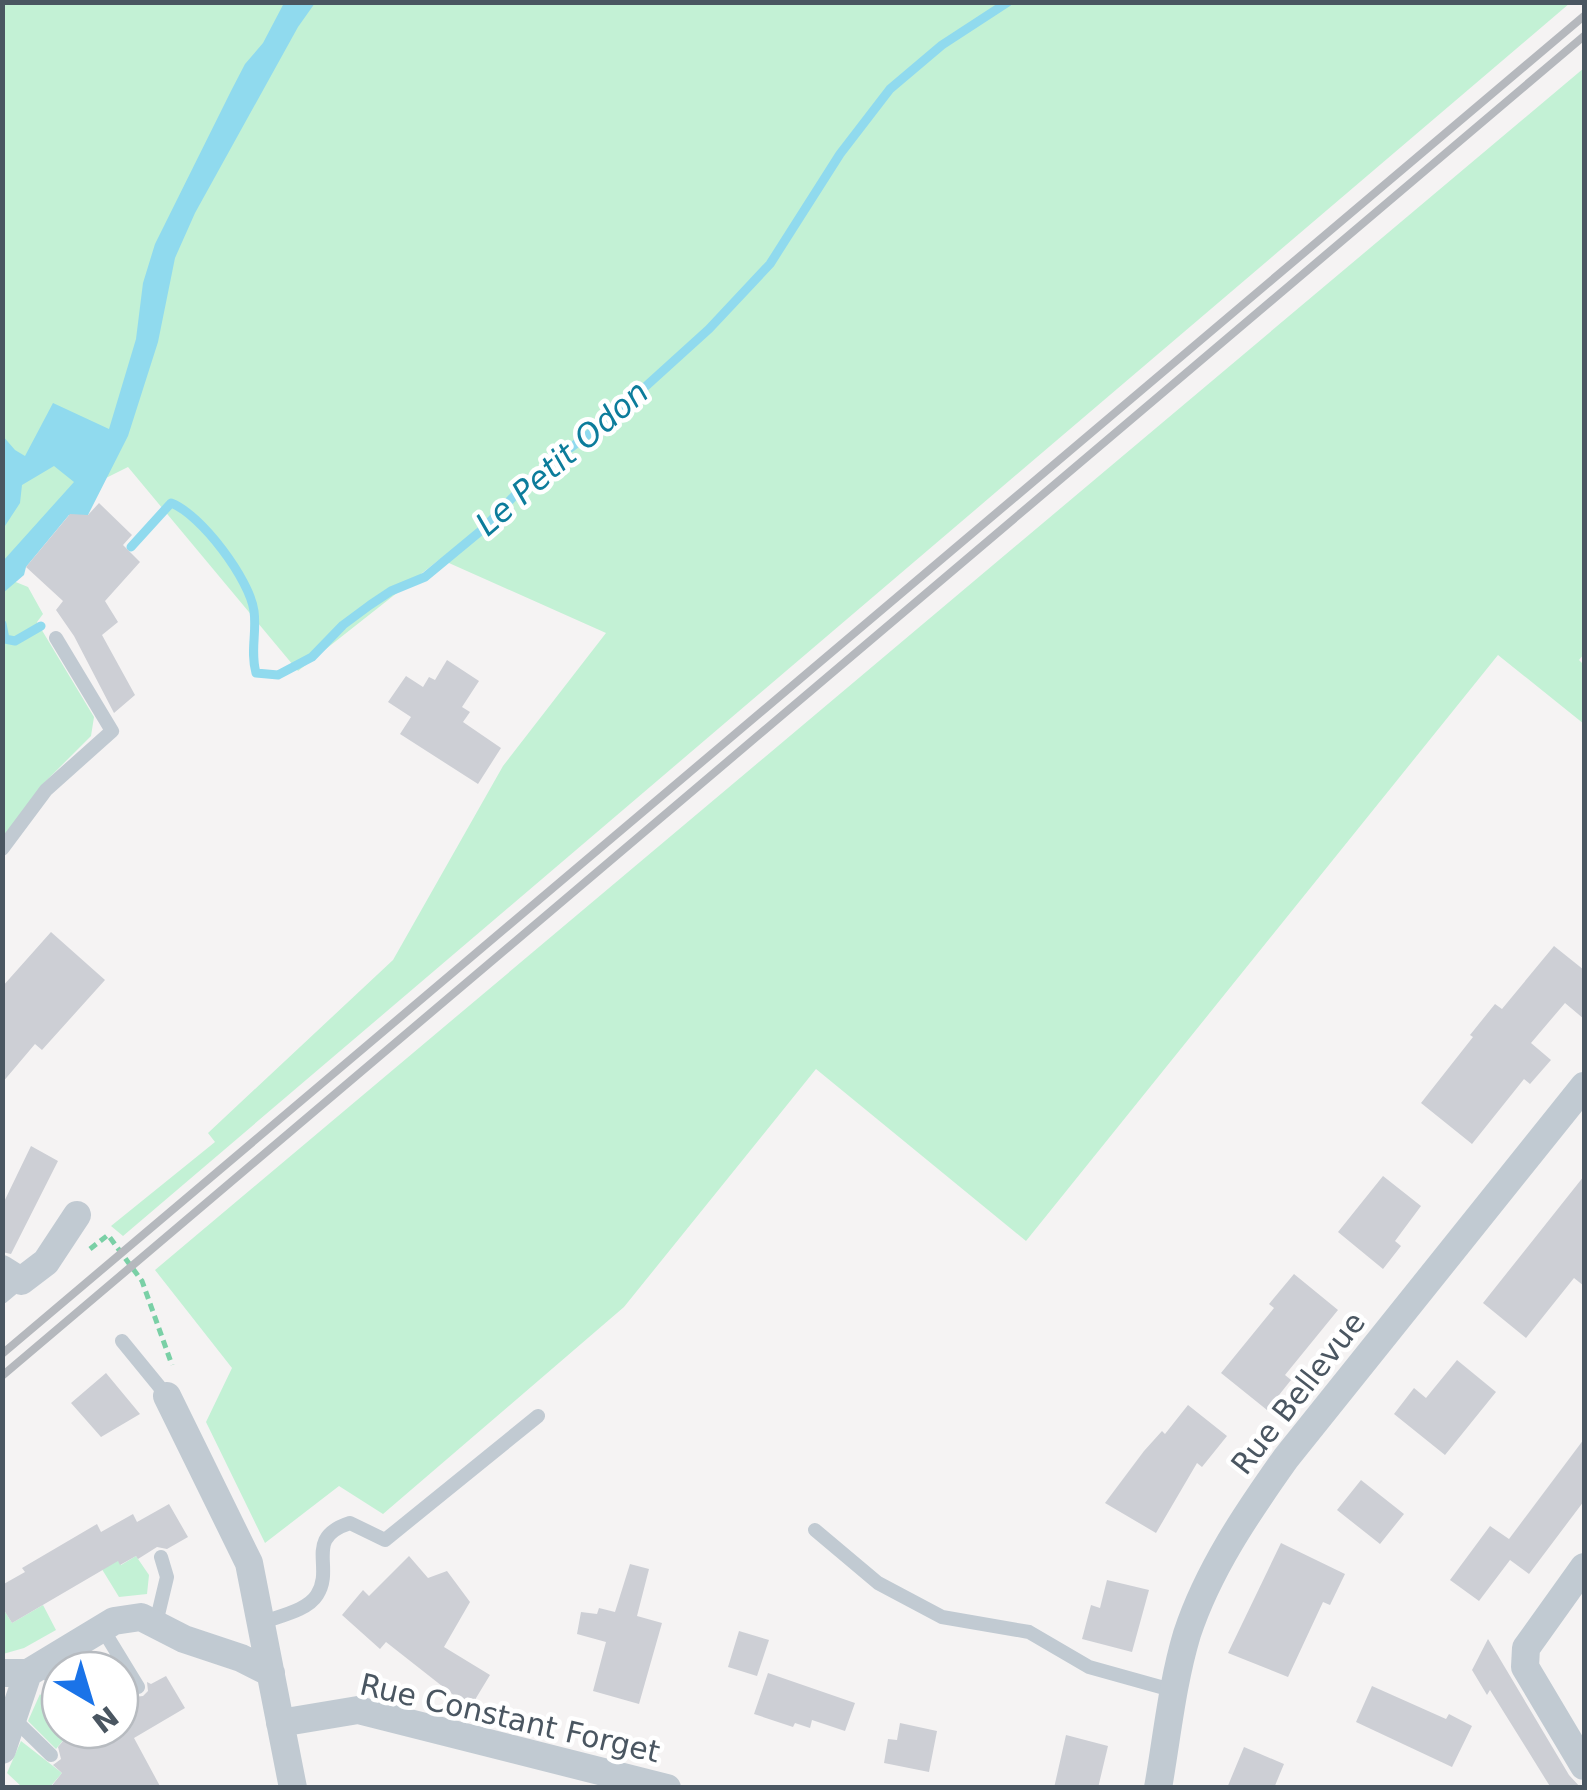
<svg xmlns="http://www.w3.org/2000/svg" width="1587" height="1790" font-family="'DejaVu Sans',sans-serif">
<rect width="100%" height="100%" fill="#f5f3f3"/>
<path fill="#c3f1d5" d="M 2,3 L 1570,3 L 123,1236 L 111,1226 L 215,1142 L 208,1133 L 393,960 L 503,766 L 606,633 L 440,559 L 298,671 L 128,467 L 84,489 L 6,578 L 28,587 L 43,614 L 37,622 L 94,717 L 91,736 L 41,786 L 3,839 Z
M 1584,68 L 1584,654 L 1579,660 L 1584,665 L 1584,724 L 1498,655 L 1026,1241 L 816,1069 L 624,1307 L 383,1514 L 339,1486 L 265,1543 L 206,1422 L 232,1368 L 155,1270 Z
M 136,1556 L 149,1575 L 147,1594 L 119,1597 L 100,1566 L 116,1557 L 121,1565 Z
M 43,1605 L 56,1630 L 24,1648 L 3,1654 L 2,1607 L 12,1623 Z
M 40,1694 L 60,1720 L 60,1730 L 70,1732 L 56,1749 L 28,1721 Z
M 21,1741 L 62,1773 L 50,1787 L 23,1788 L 7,1773 Z"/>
<path fill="#90daee" d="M 284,3 L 315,3 L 298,27 L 195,213 L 175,258 L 158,342 L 128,436 L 88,515 L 69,515 L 26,567 L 24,575 L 3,593 L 3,561 L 74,482 L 54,466 L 22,485 L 20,503 L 3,529 L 2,435 L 15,450 L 25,456 L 53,403 L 109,429 L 136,339 L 143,283 L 155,244 L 231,91 L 245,64 L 263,43 Z"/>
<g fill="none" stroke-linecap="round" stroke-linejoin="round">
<path stroke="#90daee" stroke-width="9" d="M 131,547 L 171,503 C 201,514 250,580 254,611 C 257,633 250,651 256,673 L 278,675 L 312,657 L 343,625 L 370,605 L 391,591 L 425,577 L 483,529 L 533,476 L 613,416 L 709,329 L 770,264 L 840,154 L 890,89 L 942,45 L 1008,2
M 2,624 L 5,639 L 15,641 L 41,626"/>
</g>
<path fill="#cdcfd5" d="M 99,503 L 132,535 L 123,545 L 140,562 L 105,601 L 118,622 L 102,635 L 135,695 L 114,713 L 74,636 L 56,610 L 63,601 L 26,567 L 70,514 L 88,515 Z
M 447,660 L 479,681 L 462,707 L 470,712 L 463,722 L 501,748 L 478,784 L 400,734 L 411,717 L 388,702 L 406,676 L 423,687 L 429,677 L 435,680 Z
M 51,932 L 105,980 L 42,1050 L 35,1044 L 2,1083 L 2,987 Z
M 1554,946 L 1584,970 L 1584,1019 L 1565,1003 L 1531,1043 L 1551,1060 L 1530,1084 L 1524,1079 L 1472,1144 L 1421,1103 L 1473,1037 L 1470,1035 L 1495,1004 L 1502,1009 Z
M 31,1146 L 58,1161 L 11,1254 L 2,1252 L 2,1206 Z
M 1383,1176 L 1421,1206 L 1395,1241 L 1401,1246 L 1383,1269 L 1338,1232 Z
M 1584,1176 L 1584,1286 L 1574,1278 L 1526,1338 L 1483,1303 Z
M 1294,1274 L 1338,1310 L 1285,1375 L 1291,1380 L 1267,1410 L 1221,1373 L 1274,1308 L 1269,1304 Z
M 1457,1360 L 1496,1392 L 1445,1455 L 1394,1414 L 1414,1388 L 1426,1398 Z
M 106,1373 L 140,1414 L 101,1437 L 71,1403 Z
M 1188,1405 L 1227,1436 L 1202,1467 L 1197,1463 L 1156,1533 L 1105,1503 L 1144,1451 L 1162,1431 L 1165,1434 Z
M 1584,1439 L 1584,1501 L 1529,1574 L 1510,1560 L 1479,1601 L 1450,1580 L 1490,1526 L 1509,1539 Z
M 1361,1480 L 1404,1514 L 1380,1544 L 1337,1510 Z
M 169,1504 L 188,1537 L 167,1549 L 157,1547 L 138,1559 L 136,1556 L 120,1565 L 118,1561 L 12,1623 L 2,1607 L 2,1585 L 25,1572 L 22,1568 L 97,1524 L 101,1532 L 133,1514 L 137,1522 Z
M 1281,1543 L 1345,1574 L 1330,1605 L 1323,1602 L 1288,1677 L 1228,1653 Z
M 409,1556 L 428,1578 L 447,1571 L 470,1602 L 444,1647 L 490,1675 L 470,1708 L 386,1642 L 380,1649 L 342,1615 L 363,1590 L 369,1596 Z
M 630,1564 L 649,1569 L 637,1616 L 662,1623 L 639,1704 L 593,1691 L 606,1642 L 577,1634 L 581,1612 L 597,1614 L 599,1608 L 615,1612 Z
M 1107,1580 L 1149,1590 L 1132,1652 L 1082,1639 L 1091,1605 L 1100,1608 Z
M 739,1631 L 769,1640 L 757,1676 L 728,1667 Z
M 1488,1639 L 1569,1775 L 1581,1788 L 1551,1788 L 1490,1690 L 1487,1695 L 1472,1670 Z
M 768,1673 L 855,1703 L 845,1731 L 812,1720 L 810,1728 L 795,1723 L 793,1727 L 754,1714 Z
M 166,1676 L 185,1708 L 134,1738 L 161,1788 L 50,1788 L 62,1773 L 53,1765 L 61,1759 L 58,1747 L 72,1730 L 120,1730 L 120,1697 L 129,1692 L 134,1697 L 143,1696 L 148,1691 L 147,1682 L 151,1684 Z
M 1372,1686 L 1446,1719 L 1449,1714 L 1472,1726 L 1452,1767 L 1356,1722 Z
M 900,1723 L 937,1731 L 929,1772 L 884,1763 L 888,1739 L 897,1740 Z
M 1066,1735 L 1108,1746 L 1098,1788 L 1054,1788 Z
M 1244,1747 L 1284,1764 L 1274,1788 L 1227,1788 Z"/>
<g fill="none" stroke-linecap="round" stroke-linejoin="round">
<path stroke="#7ad0a6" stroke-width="5" stroke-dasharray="8 5" stroke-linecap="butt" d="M 90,1249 L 108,1235 L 142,1281 L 172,1365"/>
<path stroke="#c1cad2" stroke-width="14" d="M 2,849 L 46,790 L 112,731 L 56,638
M 2,1297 L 21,1281
M 122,1341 L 167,1396
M 815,1530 L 878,1583 L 942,1617 L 1029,1632 L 1089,1667 L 1175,1691
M 156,1623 L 167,1577 L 161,1557
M 261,1623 C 278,1616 307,1611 317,1595 C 335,1567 303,1538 350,1523 L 385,1540 L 538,1416
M 102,1628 L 138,1687
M 40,1665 L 60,1687
M 14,1719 L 51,1755"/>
<path stroke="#c1cad2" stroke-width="28" d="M 2,1269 L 21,1281 L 46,1262 L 77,1215
M 167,1396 L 249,1563 L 293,1788
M 1584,1567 L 1526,1648 L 1525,1667 L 1584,1766
M 2,1673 L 28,1673 L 114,1621 L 141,1617 L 184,1639 L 241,1658 L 271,1673
M 280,1723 L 358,1710 L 667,1788
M 2,1750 L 28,1673
M 1158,1788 C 1167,1737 1172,1684 1187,1634 C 1208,1570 1247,1513 1286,1458 L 1584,1086"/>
<path stroke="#b5b8bd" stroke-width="8" d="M 2,1354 L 1584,16
M 2,1376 L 1584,36"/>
</g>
<g text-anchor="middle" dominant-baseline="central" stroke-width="9" stroke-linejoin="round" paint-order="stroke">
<g font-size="30" fill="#4a5661" stroke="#fff">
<text transform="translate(1298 1393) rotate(-52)">Rue Bellevue</text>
<text transform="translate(510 1718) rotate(13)">Rue Constant Forget</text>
</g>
<g font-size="32" font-style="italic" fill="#0c7c9b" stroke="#fff">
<text transform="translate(562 458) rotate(-41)">Le Petit Odon</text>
</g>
</g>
<rect width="1587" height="1790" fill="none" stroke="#4a5661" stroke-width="10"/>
<g transform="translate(90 1700) rotate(142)"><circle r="48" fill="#ffffff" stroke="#b7bbc0" stroke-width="2.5"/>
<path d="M0-8L18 38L0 25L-18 38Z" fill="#1a73e8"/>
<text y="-15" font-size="28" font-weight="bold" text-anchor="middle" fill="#4a5661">N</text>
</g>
</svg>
